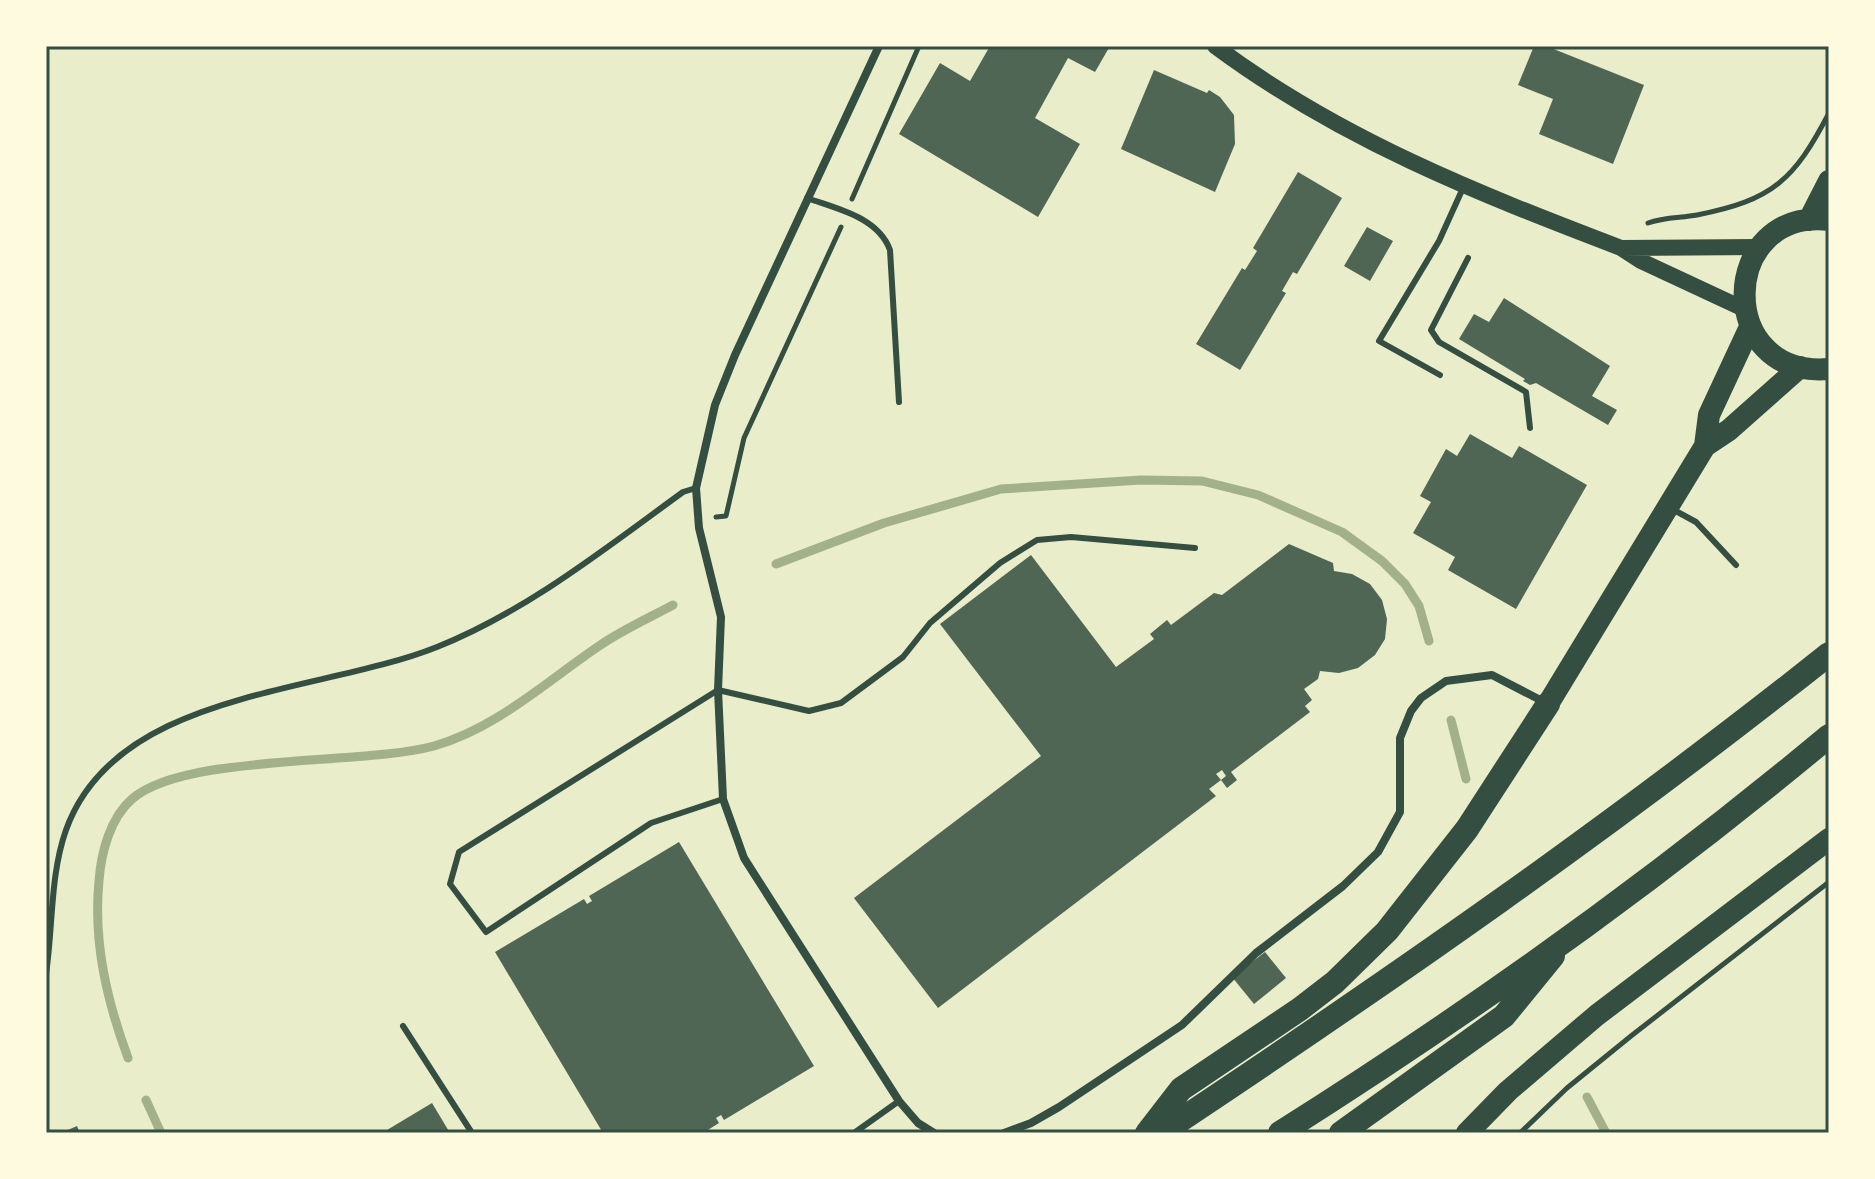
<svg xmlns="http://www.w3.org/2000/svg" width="1875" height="1179" font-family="Rubik,sans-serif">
<rect width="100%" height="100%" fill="#e9edc9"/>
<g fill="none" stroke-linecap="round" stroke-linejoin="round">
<path stroke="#a3b18a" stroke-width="9" d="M 776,564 L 884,523 L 1001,489 L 1141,480 L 1202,481 L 1258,495 L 1342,532 L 1382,561 L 1405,584 L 1419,606 L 1429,641
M 1451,720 L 1466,779
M 128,1058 C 107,1001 93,942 99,881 C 101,853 110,818 132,799 C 185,753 360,766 434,746 C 497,728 547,681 599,646 C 622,630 649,618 673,605
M 1587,1097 L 1606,1133
M 146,1100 L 161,1133"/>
</g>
<path fill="#4f6655" d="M 990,46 L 1110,46 L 1095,72 L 1068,58 L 1035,118 L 1080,144 L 1038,217 L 899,134 L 940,63 L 970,81 Z
M 1534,46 L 1546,46 L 1644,85 L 1613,164 L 1539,134 L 1553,99 L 1518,85 Z
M 1154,70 L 1207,93 L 1209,90 L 1220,97 L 1234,115 L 1235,144 L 1215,192 L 1121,149 Z
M 1298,172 L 1342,198 L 1297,274 L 1293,272 L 1282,291 L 1286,293 L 1240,370 L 1196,344 L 1242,268 L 1245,270 L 1257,251 L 1253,248 Z
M 1367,227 L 1393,241 L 1370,281 L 1344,266 Z
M 1504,298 L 1610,366 L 1592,396 L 1617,410 L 1608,425 L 1536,383 L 1530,385 L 1523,381 L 1525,379 L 1459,339 L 1474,314 L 1489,322 Z
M 1470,434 L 1512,458 L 1519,446 L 1587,485 L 1516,609 L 1448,570 L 1455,557 L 1413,533 L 1431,502 L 1420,496 L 1446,449 L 1457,456 Z
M 1289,544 L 1333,563 L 1334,571 L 1352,574 L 1370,584 L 1382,600 L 1387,619 L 1385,639 L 1375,655 L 1358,668 L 1339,673 L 1320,671 L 1318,679 L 1304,689 L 1312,700 L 1305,706 L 1310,712 L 1231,772 L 1237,780 L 1227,788 L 1221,780 L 1226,776 L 1222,770 L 1216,774 L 1221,780 L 1209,789 L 1216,796 L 938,1008 L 854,898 L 1041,756 L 940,624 L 1031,555 L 1116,667 L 1154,639 L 1150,634 L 1167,620 L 1171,625 L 1214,593 L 1222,595 Z
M 679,842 L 814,1066 L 724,1120 L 721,1115 L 716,1118 L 719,1123 L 703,1133 L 603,1133 L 495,952 L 584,899 L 587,904 L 592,901 L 589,896 Z
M 1265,952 L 1286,978 L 1254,1004 L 1232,977 Z
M 432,1103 L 450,1133 L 382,1133 Z
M 77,1126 L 80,1133 L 61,1133 Z"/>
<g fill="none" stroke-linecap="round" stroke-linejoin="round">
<path stroke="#344e41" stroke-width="5" d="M 852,199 L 919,46
M 1648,223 C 1664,217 1681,218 1697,215 C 1773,200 1794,180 1829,113
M 716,517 L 726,516 L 744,438 L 841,227
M 1520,1133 L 1567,1088 L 1631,1036 L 1829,882"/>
<path stroke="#344e41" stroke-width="6" d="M 807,198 C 837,209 878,217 890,250 L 899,402
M 1468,258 L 1431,330 L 1439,342 L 1526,392 L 1530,428
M 1440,375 L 1379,341 L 1439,241 L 1463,188
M 1674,510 L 1696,522 L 1736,565
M 723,799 L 651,823 L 486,932 L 450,884 L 459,852 L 718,690 L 809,711 L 841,703 L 903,657 L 930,623 L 1000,563 L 1037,540 L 1071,537 L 1195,548
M 46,974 C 53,927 50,875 66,830 C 116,690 320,694 437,647 C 527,611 606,548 683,492 L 696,488
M 403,1026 L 472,1133
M 854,1133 L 899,1101"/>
<path stroke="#344e41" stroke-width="8" d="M 879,46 L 735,355 L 715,405 L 696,488 L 699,528 L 721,617 L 718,690 L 723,799 L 744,858 L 899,1101 L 918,1123 L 934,1133
M 1004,1133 L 1031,1123 L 1059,1107 L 1182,1025 L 1256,953 L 1343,886 L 1378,852 L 1400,812 L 1400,738 L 1411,711 L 1421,698 L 1446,681 L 1492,675 L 1546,703"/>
<path stroke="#344e41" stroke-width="16" d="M 1215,46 C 1340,139 1477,193 1621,248 L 1641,261 L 1744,309
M 1621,248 L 1760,247"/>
<path stroke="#344e41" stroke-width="22" d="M 1809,220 L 1829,181
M 1829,220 C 1718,208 1715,379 1829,369
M 1705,446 L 1709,415 L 1750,327
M 1548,704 L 1705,446 L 1729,430 L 1800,367
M 1467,1133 L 1508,1091 L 1597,1015 L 1829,839"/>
<path stroke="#344e41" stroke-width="24" d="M 1147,1133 L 1181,1089 L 1300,1009 L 1335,982 L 1387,931 L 1467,829 L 1548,704
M 1161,1133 C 1390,981 1614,825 1829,654
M 1280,1133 C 1470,1013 1656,880 1829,736
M 1341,1133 L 1504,1016 L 1553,956"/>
</g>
<rect width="1875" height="1179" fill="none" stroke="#fefae0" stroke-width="96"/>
<rect x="48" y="48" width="1779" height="1083" fill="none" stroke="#344e41" stroke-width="3"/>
</svg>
